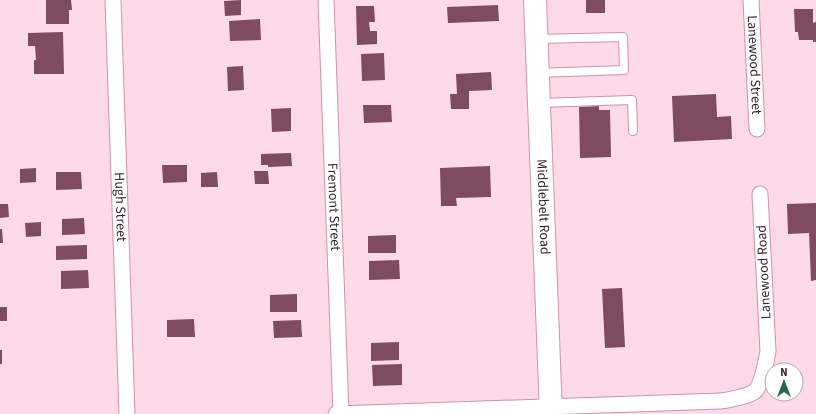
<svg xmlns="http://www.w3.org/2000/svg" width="816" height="414" font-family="'Source Sans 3',sans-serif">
<rect width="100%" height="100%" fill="#fed9e7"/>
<path fill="#7e4b61" d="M 46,0 L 71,0 L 72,10 L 69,10 L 69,24 L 46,24 Z
M 241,0 L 241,15 L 225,16 L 224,1 Z
M 586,0 L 605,0 L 605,13 L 586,13 Z
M 498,5 L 499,21 L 448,23 L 447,7 Z
M 356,6 L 374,6 L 375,22 L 369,22 L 370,31 L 377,31 L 377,44 L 357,45 Z
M 794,9 L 813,9 L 813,23 L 816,22 L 816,42 L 813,42 L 813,40 L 799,40 L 798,32 L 795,32 Z
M 260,19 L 261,40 L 230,41 L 229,21 Z
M 63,32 L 64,74 L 34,74 L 34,60 L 36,60 L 35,46 L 28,46 L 28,33 Z
M 384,53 L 385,80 L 362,81 L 361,54 Z
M 243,66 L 244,90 L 228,91 L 227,67 Z
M 491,72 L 492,90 L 469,91 L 469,109 L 451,109 L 450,94 L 457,94 L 456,74 Z
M 716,94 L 717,117 L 731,116 L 732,139 L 674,142 L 672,96 Z
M 363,105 L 391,105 L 392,122 L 364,123 Z
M 599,106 L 599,110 L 610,110 L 611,157 L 580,158 L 579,107 Z
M 291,108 L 291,131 L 272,132 L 271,109 Z
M 291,153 L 292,166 L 268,167 L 268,165 L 261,165 L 261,154 Z
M 162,165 L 187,165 L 187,182 L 163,183 Z
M 490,166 L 491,197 L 456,198 L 457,206 L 441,206 L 440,168 Z
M 36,168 L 36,182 L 20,183 L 20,169 Z
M 254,171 L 268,171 L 269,184 L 255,184 Z
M 56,172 L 81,172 L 82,189 L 56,190 Z
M 217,172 L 218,187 L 201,187 L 201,173 Z
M 816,203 L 816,280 L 811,281 L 809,233 L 788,234 L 787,204 Z
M 0,204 L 8,204 L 9,217 L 0,218 Z
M 84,218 L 85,234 L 62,235 L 62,219 Z
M 41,222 L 41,236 L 26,237 L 25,223 Z
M 0,229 L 2,229 L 3,243 L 0,243 Z
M 396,235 L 396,253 L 368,253 L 368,236 Z
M 87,245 L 87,259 L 56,260 L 56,246 Z
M 399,260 L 400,279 L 369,280 L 369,261 Z
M 88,270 L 89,288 L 61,289 L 61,271 Z
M 622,288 L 625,347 L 605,348 L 602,289 Z
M 297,294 L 297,312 L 270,312 L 270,295 Z
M 0,307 L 7,307 L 7,321 L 0,321 Z
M 194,319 L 195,337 L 167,337 L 167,320 Z
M 301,320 L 302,337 L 274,338 L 273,321 Z
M 399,342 L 399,360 L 371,361 L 371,343 Z
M 0,350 L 2,350 L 2,364 L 0,364 Z
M 402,364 L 402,385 L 373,386 L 372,365 Z"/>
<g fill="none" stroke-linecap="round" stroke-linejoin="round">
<g stroke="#cc93ab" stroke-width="10">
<path id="service" d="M 537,39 L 623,37 L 624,70 L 538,73
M 540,103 L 632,100 L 633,131"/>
</g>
<g stroke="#cc93ab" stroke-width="17">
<g id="minor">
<path id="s1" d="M 113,0 L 127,414"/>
<path id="s2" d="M 326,0 L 341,414"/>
<path id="s3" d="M 751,0 L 757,129"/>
<path d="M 336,414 L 721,401 C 731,399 744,398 754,392 C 762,386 766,361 768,351 L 760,194"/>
</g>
</g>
<g stroke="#cc93ab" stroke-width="24">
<g id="secondary">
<path id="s4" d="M 535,0 L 551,414"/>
</g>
</g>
<use href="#service" stroke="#fff" stroke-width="8"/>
<use href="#minor" stroke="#fff" stroke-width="15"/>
<use href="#secondary" stroke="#fff" stroke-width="22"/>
</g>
<g text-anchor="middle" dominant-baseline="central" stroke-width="4" stroke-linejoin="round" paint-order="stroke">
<g font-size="14" fill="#351f28" stroke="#fff">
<text stroke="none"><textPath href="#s3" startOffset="65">Lanewood Street</textPath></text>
<text stroke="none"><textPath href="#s1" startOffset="207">Hugh Street</textPath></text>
<text stroke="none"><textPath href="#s2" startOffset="207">Fremont Street</textPath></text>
<text stroke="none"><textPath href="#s4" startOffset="207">Middlebelt Road</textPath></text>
<text transform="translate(764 272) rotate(-93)">Lanewood Road</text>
</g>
</g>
<g transform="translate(784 382)"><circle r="19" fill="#ffffff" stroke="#aea5a9"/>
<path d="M0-3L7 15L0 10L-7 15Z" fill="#246655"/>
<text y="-6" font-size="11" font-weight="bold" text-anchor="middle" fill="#351f28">N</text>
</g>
</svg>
